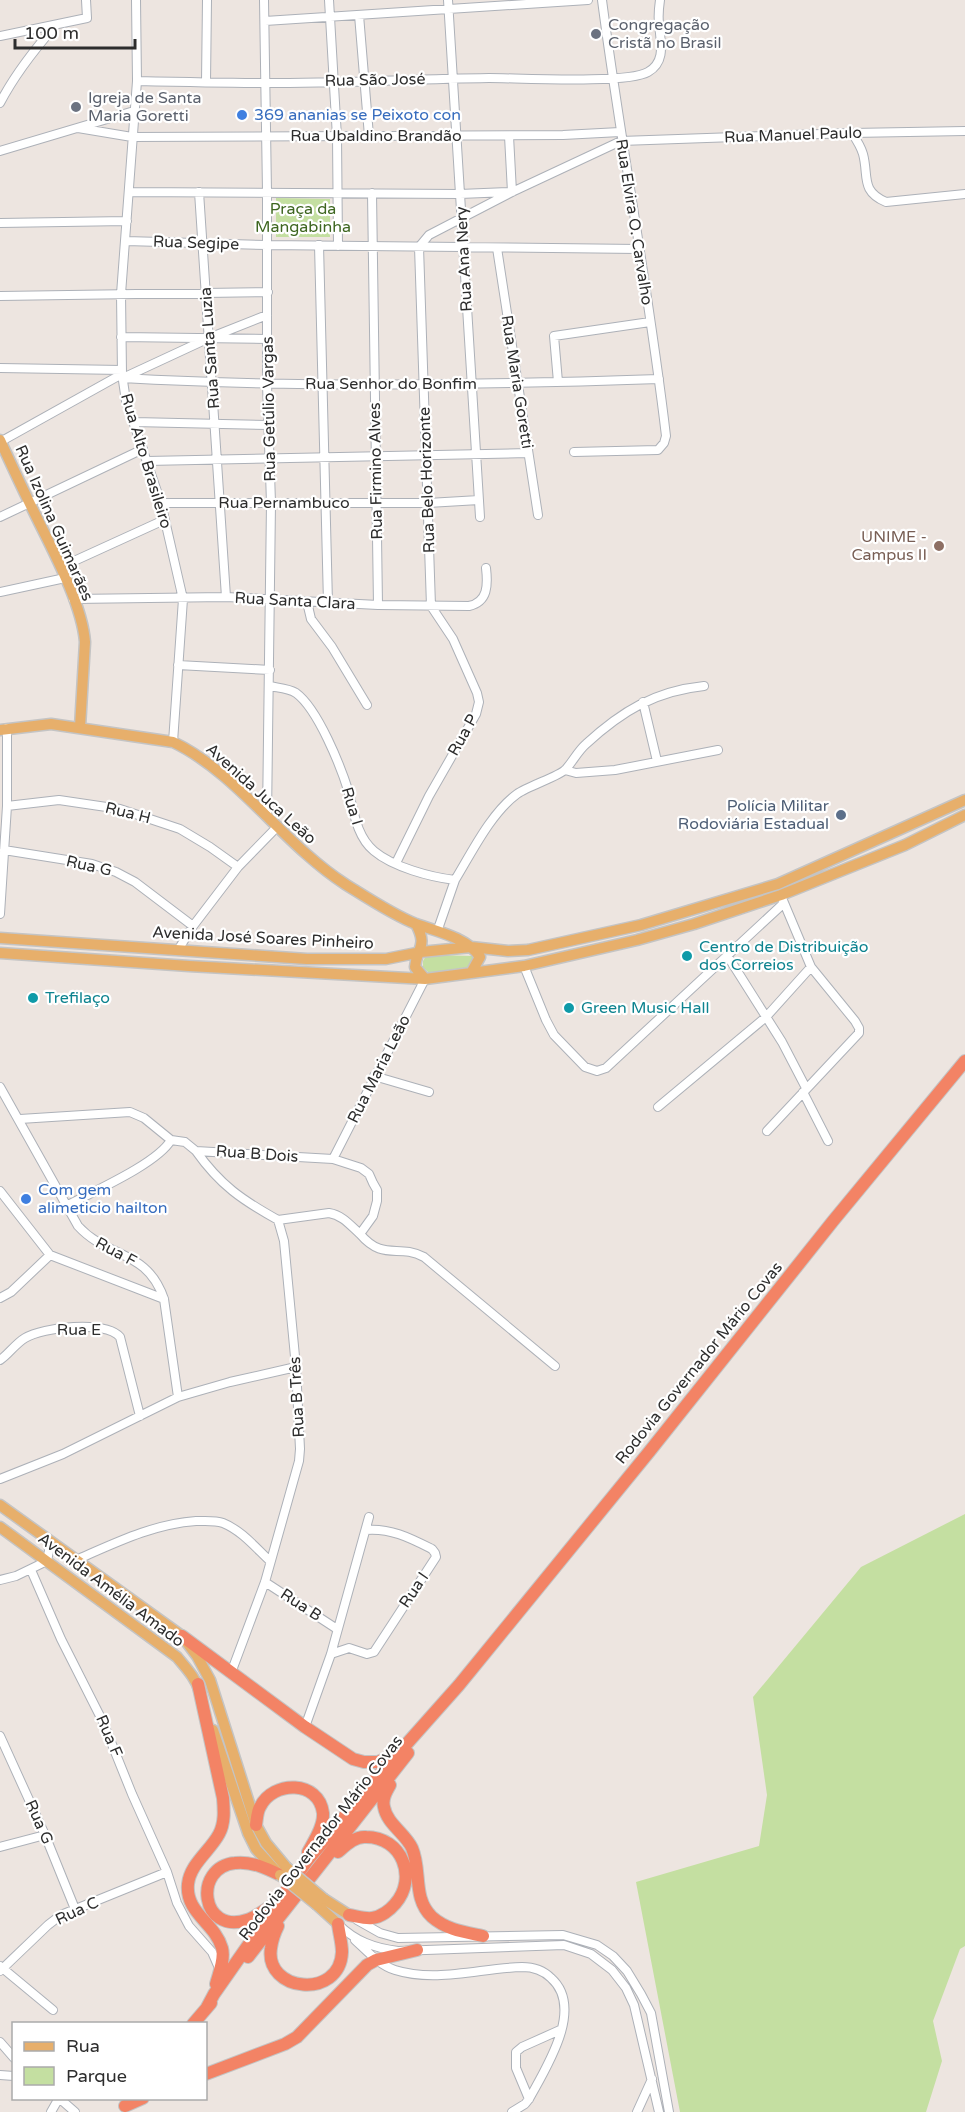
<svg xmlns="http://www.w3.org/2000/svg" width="965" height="2112" font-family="'Varela Round',sans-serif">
<rect width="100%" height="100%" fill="#ede5e0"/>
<path fill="#c4dfa1" d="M 276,198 L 330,199 L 330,237 L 276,237 Z
M 434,955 L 473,956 L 475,959 L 471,968 L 430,974 L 423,967 L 423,961 L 426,956 Z
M 965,1514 L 965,1946 L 960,1949 L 933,2021 L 942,2061 L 926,2112 L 680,2112 L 636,1882 L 759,1846 L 767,1795 L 753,1697 L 861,1567 Z"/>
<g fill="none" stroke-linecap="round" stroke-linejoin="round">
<g stroke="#adb1b8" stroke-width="10">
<path id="minor" d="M 136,0 L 137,81 L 121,294 L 122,374 L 126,401 L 161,503 L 183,599 L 173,742
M 264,0 L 267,192 L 267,384 L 271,503 L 267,817
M 329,0 L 337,137 L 338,246
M 448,0 L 480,517
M 359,15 L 369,136
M 265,21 L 588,0
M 0,36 L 87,18 L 86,0
M 137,81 C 180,82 223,83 265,83 C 340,83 414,79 489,78 C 518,78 628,84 648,72 C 667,61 660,41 659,23 C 658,15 659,7 660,0
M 206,82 L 207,0
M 0,103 C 15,74 34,50 55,26
M 78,128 L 132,137 L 563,135 L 620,132
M 852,133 C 856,139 861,147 863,154 C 869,176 860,191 886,202 L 965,194
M 509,136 L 512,192
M 0,151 L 134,111
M 129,192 L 460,194 L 508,192
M 199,192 L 226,597
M 372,193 L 378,605
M 0,223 L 127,221
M 126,241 L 267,245 L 639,249
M 319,245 L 328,603
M 497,248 L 538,515
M 0,296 L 268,292
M 121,337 L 267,339
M 0,368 L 122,370
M 125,377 L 209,338 L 267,315
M 122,378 C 301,388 480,385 659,379
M 558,382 L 554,336 L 650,322
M 134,422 L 269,425
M 0,442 L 122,374
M 574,452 L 658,450 L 664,443 L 666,436 C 649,290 621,146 602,0
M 147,461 L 528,453
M 161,503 L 428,503 L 479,500
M 0,517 L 143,449
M 61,567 L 164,520
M 0,592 L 65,578
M 73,599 L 226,597 L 378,605 L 469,606 C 488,602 488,585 486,568
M 307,602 L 311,619 L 332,647 L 367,705
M 178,665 L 270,670
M 269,686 C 278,688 288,688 296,693 C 318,709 341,767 349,793 C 354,813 357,837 374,851 C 393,867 430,877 455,880 L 438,929
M 643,702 L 657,761
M 565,770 L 576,773 L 615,770 L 718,750
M 7,806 L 59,800 L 120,809 L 180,829 L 210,847 L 238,867
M 4,850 L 92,864 L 116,872 L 135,882 L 193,926
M 396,863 L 429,796 L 476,714 L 479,702 L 477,693 L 453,639 L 431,606 L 419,247 L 429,235 L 512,192 L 621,141 L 852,133 L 965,131
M 455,880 C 472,852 491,813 517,794 C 528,786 560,776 566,769 C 573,761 578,751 586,744 C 622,711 655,691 704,686
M 0,914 L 7,806 L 7,728
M 178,950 L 193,926 L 238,867 L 277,827
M 727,955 L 782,1042 L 806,1088
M 524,966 L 546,1020 L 554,1035 L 585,1067 L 597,1071 L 606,1068 L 784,903
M 374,1076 L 429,1092
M 0,1087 L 78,1226 C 108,1259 147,1249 164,1299 L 178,1397
M 803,1092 L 828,1141
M 658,1107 L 766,1017 L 811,967
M 20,1119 L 130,1112 L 144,1118 L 171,1140 L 185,1142 L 196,1151 L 333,1159 L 361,1168 L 369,1174 L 373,1183 L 377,1190 L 377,1201 L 373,1216 L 360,1234 C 384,1262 398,1243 424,1257 L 555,1366
M 767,1131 L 859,1033 L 859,1028 L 855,1021 L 811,967 L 782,898
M 196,1151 C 220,1185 242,1200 278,1220 L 284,1241 L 296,1367 L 300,1449 L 299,1461 L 265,1582 L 231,1673
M 333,1159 L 425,979
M 0,1191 L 50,1255 L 164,1299
M 66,1206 C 92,1192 157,1164 171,1140
M 278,1220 L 329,1213 C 342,1215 350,1225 360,1234
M 0,1298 L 11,1292 L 50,1255
M 0,1360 C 9,1354 15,1344 25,1338 C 43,1327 105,1320 120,1337 L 140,1416
M 0,1479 L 63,1454 L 178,1397 L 230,1382 L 296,1367
M 76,1560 C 115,1543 153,1524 196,1521 C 205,1521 215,1520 223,1523 C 241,1530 256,1548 270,1561
M 31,1570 L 61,1639 L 103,1722 L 132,1794 L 167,1872 L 177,1903 L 189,1926 L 212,1952 L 219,1968
M 0,1580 L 16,1576 L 47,1561 L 49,1551 L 48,1539
M 265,1582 L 337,1629
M 331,1654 L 349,1648 L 367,1654 L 374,1652 L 436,1557 L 435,1553 L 432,1549 C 410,1538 391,1528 366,1530
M 305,1727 L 331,1654 L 369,1517
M 0,1736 L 45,1835 L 75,1909
M 0,1847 L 45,1835
M 357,1920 L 380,1933 L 398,1938 L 563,1935 L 597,1945 L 613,1956 L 627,1971 L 641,1994 L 651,2013 L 669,2112
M 338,1924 C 355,1941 374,1948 398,1951 L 564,1945 L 591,1954 L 612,1970 L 626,1988 L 634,2005 L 659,2112
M 355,1940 C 367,1951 379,1965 395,1970 C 436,1983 481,1968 522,1967 C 533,1967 544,1971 551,1978 C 585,2008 546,2068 529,2099 L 525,2104 L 512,2112
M 0,1966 L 53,2010
M 0,1971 L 48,1925 L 61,1915 L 167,1872
M 0,2042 L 14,2058
M 0,2075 L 14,2076
M 59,2098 L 75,2112
M 529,2099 L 516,2068 L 516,2052 L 522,2047 L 560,2030
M 51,2112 L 59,2098
M 637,2112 L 652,2079"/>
</g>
<g stroke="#c4c4c4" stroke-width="13">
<path id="major" d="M 0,440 C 11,464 22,488 34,512 C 51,547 82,603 85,642 L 80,727
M 0,730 L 51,724 L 173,742 C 238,773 283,844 345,884 C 366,897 393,915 416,924 C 436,931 468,938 480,957 L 471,973
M 416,924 C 428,947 417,947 415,967 L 425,979
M 0,938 L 307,959 L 386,959 L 421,952 L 471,947 L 508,951 L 528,950 L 641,925 L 778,884 L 965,800
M 0,953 L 189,966 L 425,979 L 471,973 L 524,966 L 637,940 L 694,924 L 781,895 L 905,845 L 965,815
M 0,1505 L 182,1636 L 197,1656 L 210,1680 L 256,1825 L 266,1843 L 286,1867
M 0,1527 L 177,1657 C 186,1668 196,1678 200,1692
M 213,1730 L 248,1833 L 256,1849 L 277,1872
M 324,1899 L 349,1915
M 317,1905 L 338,1924"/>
</g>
<g stroke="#c4c4c4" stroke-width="14">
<path id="highway" d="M 182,1636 L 305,1727 L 353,1759 L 364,1762 L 378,1762 L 395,1754
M 198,1684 L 223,1798 C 224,1810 225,1823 219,1834 C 210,1851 190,1864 188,1884 C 185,1913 215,1923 222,1948 C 225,1959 219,1973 216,1984
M 390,1785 C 386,1792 382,1799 384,1807 C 387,1824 405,1833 412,1848 C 422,1871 412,1898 432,1917 C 447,1930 464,1932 483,1936
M 256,1825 C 257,1819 257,1812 260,1807 C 273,1780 319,1780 323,1813 C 324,1826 314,1841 308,1852
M 338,1852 C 346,1845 355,1836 366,1837 C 402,1837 418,1878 395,1904 C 390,1910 381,1917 372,1918 C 365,1919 356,1916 349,1915
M 271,1906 C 263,1911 256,1917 247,1920 C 200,1935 193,1867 235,1863 C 251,1861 266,1868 280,1875
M 278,1926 C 275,1932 272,1940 271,1948 C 264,1992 340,2000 342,1952 C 342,1943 339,1933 338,1924
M 248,1957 L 408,1753
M 206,2009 L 214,1994 L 307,1861 L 379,1775 L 459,1685 L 649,1452 L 833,1221 L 965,1061
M 193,2024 L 211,2003
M 206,2074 L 285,2044 L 297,2037 L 367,1965 L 376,1960 L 417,1950
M 125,2106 L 143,2098"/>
</g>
<use href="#minor" stroke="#fff" stroke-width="8"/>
<use href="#major" stroke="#e7af6b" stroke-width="10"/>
<use href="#highway" stroke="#f38365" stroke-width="12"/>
<g stroke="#c4c4c4" stroke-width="13" stroke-linecap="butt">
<path id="major-bridge" d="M 286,1867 L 324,1899
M 280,1875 L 317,1905"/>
</g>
<use href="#major-bridge" stroke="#e7af6b" stroke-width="10"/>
</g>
<g fill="#6b7280" stroke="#fff" stroke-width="2">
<circle cx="596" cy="34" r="6"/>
<circle cx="76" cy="107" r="6"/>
</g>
<g fill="#3f7fe0" stroke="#fff" stroke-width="2">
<circle cx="242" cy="115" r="6"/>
<circle cx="26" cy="1199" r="6"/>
</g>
<circle fill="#8d6e63" stroke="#fff" stroke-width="2" cx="939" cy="546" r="6"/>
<circle fill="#5c6f8a" stroke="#fff" stroke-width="2" cx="841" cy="815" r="6"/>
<g fill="#0f9aa8" stroke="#fff" stroke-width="2">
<circle cx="687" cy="956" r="6"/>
<circle cx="33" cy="998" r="6"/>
<circle cx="569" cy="1008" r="6"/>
</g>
<g text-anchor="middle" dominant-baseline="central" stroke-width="4.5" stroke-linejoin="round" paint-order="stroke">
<g font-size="16" fill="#5b616d" stroke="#fff" text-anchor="start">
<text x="608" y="25">Congregação<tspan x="608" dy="18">Cristã no Brasil</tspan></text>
<text x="88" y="98">Igreja de Santa<tspan x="88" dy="18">Maria Goretti</tspan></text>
</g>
<g font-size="16" fill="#2d2d2d" stroke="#fff">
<text transform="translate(375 80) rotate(-1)">Rua São José</text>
<text transform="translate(793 135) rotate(-2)">Rua Manuel Paulo</text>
<text x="376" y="136">Rua Ubaldino Brandão</text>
<text transform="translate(634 222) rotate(81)">Rua Elvira O. Carvalho</text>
<text transform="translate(196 243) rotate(2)">Rua Segipe</text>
<text transform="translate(464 259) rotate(-93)">Rua Ana Nery</text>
<text transform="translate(210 348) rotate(-94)">Rua Santa Luzia</text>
<text transform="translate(517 382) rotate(81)">Rua Maria Goretti</text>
<text x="391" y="384">Rua Senhor do Bonfim</text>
<text transform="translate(269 409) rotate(-91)">Rua Getúlio Vargas</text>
<text transform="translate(146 461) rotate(73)">Rua Alto Brasileiro</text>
<text transform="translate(376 471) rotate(-91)">Rua Firmino Alves</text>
<text transform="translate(427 480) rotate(-92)">Rua Belo Horizonte</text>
<text x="284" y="503">Rua Pernambuco</text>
<text transform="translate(54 523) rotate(66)">Rua Izolina Guimarães</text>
<text transform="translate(295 601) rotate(3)">Rua Santa Clara</text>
<text transform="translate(463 735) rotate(-61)">Rua P</text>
<text transform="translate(261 794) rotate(42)">Avenida Juca Leão</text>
<text transform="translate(352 806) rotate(73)">Rua I</text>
<text transform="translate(128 813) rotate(14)">Rua H</text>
<text transform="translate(89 866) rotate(13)">Rua G</text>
<text transform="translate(263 938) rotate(3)">Avenida José Soares Pinheiro</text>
<text transform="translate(379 1069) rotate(-63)">Rua Maria Leão</text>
<text transform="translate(257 1154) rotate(4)">Rua B Dois</text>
<text transform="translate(116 1252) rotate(28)">Rua F</text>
<text x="79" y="1330">Rua E</text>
<text transform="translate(699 1363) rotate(-51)">Rodovia Governador Mário Covas</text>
<text transform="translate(297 1397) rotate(-93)">Rua B Três</text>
<text transform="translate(111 1590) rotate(37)">Avenida Amélia Amado</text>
<text transform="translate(414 1590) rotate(-56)">Rua I</text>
<text transform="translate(301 1605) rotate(33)">Rua B</text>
<text transform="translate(109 1736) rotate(67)">Rua F</text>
<text transform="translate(39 1822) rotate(66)">Rua G</text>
<text transform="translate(321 1838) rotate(-52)">Rodovia Governador Mário Covas</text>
<text transform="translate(77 1911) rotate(-25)">Rua C</text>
</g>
<g font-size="16" fill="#366cbe" stroke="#fff" text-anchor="start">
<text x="254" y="115">369 ananias se Peixoto con</text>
<text x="38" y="1190">Com gem<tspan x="38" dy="18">alimeticio hailton</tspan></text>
</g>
<g font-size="16" fill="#3e6620" stroke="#fff">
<text x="303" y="209">Praça da<tspan x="303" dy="18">Mangabinha</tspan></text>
</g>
<g font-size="16" fill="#785e54" stroke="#fff" text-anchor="end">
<text x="927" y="537">UNIME -<tspan x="927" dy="18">Campus II</tspan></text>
</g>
<g font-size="16" fill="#4e5e75" stroke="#fff" text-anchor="end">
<text x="829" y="806">Polícia Militar<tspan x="829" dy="18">Rodoviária Estadual</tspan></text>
</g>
<g font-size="16" fill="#0d838f" stroke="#fff" text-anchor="start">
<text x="699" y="947">Centro de Distribuição<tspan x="699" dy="18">dos Correios</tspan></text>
<text x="45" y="998">Trefilaço</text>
<text x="581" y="1008">Green Music Hall</text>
</g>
</g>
<rect x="12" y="2022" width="195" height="78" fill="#ffffff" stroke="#ababab" stroke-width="1.5"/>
<rect x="24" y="2042" width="30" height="9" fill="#e7af6b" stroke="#ababab" stroke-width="1.5"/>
<text x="66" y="2052" font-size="18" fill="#2d2d2d">Rua</text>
<rect x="24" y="2067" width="30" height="18" fill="#c4dfa1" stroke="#ababab" stroke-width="1.5"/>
<text x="66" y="2082" font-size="18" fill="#2d2d2d">Parque</text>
<path d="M15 39v9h120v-9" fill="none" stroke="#2d2d2d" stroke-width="3"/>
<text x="24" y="39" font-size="18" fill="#2d2d2d" stroke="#ffffff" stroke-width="4.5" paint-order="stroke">100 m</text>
</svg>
